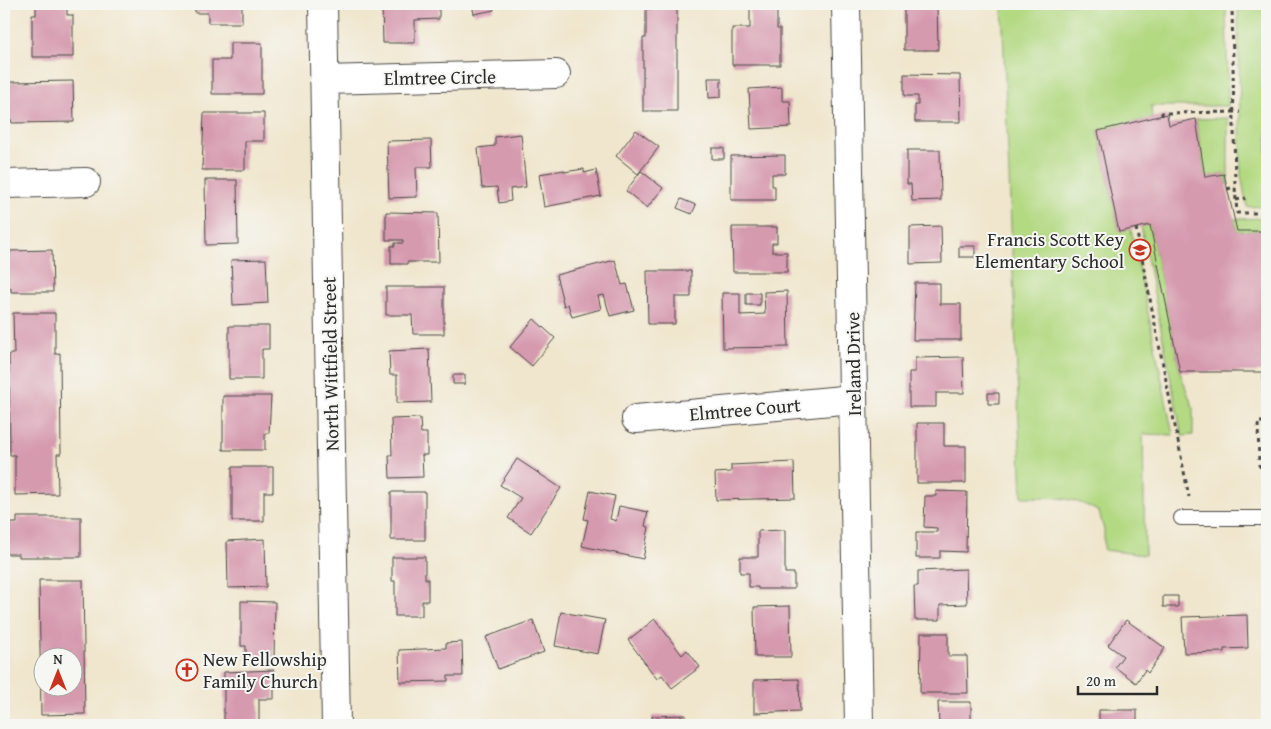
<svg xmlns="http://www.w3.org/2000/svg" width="1271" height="729" font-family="'Gentium Book Plus',serif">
<rect width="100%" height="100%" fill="#f6f6f2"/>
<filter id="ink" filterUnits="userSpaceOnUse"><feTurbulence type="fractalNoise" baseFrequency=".02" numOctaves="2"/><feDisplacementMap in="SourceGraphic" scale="10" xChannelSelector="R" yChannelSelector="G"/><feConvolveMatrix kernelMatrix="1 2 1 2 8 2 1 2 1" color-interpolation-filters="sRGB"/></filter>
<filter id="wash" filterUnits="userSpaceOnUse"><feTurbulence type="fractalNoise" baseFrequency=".0096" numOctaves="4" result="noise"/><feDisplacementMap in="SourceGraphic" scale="20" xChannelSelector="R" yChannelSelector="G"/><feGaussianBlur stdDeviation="1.12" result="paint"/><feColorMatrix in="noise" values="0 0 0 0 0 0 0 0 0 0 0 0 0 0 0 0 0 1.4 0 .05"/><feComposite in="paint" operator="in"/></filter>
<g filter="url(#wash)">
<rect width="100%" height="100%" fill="#f0e6cd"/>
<path fill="#b3d982" stroke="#6f8256" d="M 1002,4 L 1226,4 L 1228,106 L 1151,106 L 1152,118 L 1098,131 L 1119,231 L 1131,229 L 1173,435 L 1143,434 L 1145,555 L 1104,550 L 1104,530 L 1099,512 C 1073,496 1052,497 1022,497 Z
M 1238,4 L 1267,4 L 1267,206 L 1247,207 L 1241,175 Z
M 1228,118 L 1228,184 L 1226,184 L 1224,174 L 1205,177 L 1196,119 Z
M 1267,218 L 1267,231 L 1237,231 L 1234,219 Z
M 1150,225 L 1180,372 L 1193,408 L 1193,435 L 1182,436 L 1141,227 Z"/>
<g id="blocks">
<path fill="#d69aaf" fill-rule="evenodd" d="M 36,4 L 67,4 L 67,15 L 73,15 L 73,57 L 32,57 L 32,15 L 36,15 Z
M 195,4 L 242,4 L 242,23 L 208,23 L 208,13 L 195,13 Z
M 382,4 L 439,4 L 439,19 L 415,20 L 415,43 L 383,43 Z
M 472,4 L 493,4 L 494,10 L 474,14 Z
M 904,4 L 937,4 L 938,50 L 904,50 Z
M 750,5 L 777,5 L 777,29 L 780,29 L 780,65 L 732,65 L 732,28 L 750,28 Z
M 677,8 L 677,111 L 643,111 L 643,38 L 646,38 L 646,9 Z
M 230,43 L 262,43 L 262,94 L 212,94 L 212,60 L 230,60 Z
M 904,74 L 960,75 L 961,122 L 915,122 L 915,105 L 918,105 L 918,96 L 904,96 Z
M 708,78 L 721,78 L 721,97 L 709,98 Z
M 73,81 L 74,122 L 12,123 L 11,119 L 4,119 L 4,86 L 11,86 L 11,82 Z
M 782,87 L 782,101 L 790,101 L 791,127 L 751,129 L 749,89 Z
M 204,113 L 264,113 L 264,141 L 245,141 L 245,170 L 202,170 Z
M 1167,114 L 1169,125 L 1196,119 L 1205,177 L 1224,174 L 1237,231 L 1267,231 L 1267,428 L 1264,428 L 1263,372 L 1180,372 L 1150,225 L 1119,232 L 1098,131 Z
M 636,130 L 659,147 L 638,174 L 616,156 Z
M 521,134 L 526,187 L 510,189 L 511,201 L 499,203 L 497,187 L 482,188 L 478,148 L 495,146 L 495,137 Z
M 431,140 L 432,167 L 416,167 L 417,197 L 389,198 L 387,141 Z
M 712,148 L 724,148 L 724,159 L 712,159 Z
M 907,150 L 940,150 L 941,200 L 912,201 L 911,184 L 907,184 Z
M 785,155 L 785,174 L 772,174 L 772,186 L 775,186 L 775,200 L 731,200 L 731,156 Z
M 584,169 L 584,173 L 596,170 L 601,196 L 544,207 L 539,174 L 564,170 L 564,172 Z
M 641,171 L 663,188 L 647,208 L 626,191 Z
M 205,180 L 237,180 L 238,244 L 206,245 Z
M 681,199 L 696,205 L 692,214 L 677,208 Z
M 386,212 L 438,213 L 439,262 L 407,262 L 407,264 L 391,264 L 391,246 L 395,246 L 395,243 L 403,243 L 403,240 L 386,240 Z
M 941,226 L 942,263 L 910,264 L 910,227 Z
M 732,227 L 777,227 L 777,243 L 772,243 L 772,252 L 787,252 L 787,272 L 733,272 Z
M 959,246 L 975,246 L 975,257 L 959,257 Z
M 52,250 L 53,292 L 11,292 L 11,288 L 4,288 L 4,255 L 10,255 L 10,251 Z
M 266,259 L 268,303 L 233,305 L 231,260 Z
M 615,260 L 622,285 L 627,284 L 634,310 L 610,316 L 604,295 L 598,296 L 601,309 L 572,317 L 568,304 L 564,306 L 556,275 Z
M 647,271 L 691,271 L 691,297 L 675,297 L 675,324 L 648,324 Z
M 915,283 L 940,283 L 940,304 L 961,304 L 961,340 L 913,340 Z
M 386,287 L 444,287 L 444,334 L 413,334 L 412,315 L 386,315 Z
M 787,291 L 788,347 L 723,348 L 722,293 L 740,293 L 740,315 L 765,314 L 764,292 Z
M 746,293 L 760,293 L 760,305 L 746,305 Z
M 13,313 L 55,313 L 55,354 L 60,353 L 61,454 L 57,454 L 58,494 L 15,495 L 15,455 L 10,455 L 9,354 L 14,354 Z
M 534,319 L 555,338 L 532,366 L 510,347 Z
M 229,326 L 269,326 L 269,349 L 262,349 L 262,379 L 229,379 Z
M 429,349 L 431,402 L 397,403 L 397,375 L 390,375 L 389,351 Z
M 963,357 L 964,393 L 936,393 L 936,407 L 909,407 L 909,372 L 915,372 L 915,358 Z
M 453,375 L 465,375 L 465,384 L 453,384 Z
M 988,393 L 999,393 L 999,404 L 988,404 Z
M 223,396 L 271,396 L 269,433 L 265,433 L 265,450 L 223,450 Z
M 420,418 L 421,433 L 427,433 L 427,455 L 422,455 L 423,477 L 390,478 L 389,455 L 392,455 L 391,419 Z
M 917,423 L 944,423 L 944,446 L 966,446 L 966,483 L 917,483 Z
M 517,459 L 561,488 L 531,533 L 508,518 L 521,498 L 500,485 Z
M 794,462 L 795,498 L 716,500 L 715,473 L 731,472 L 731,465 Z
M 232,467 L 273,467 L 273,492 L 264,492 L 264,521 L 232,521 Z
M 590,491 L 615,496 L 610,519 L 616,521 L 619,506 L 648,512 L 645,526 L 649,527 L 643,559 L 582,546 L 588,520 L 584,519 Z
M 936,491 L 967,492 L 966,552 L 940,551 L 940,558 L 916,558 L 916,532 L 937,532 L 937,528 L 924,527 L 925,496 L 936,496 Z
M 391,492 L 425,492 L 425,540 L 391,540 Z
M 17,517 L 81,517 L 81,557 L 19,557 L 19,554 L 4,554 L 4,523 L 17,523 Z
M 785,530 L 785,573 L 794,573 L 794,589 L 758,589 L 758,587 L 749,587 L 749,573 L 740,573 L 740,557 L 758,557 L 758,531 Z
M 265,539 L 266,587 L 228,588 L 227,541 Z
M 392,557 L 425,557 L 425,579 L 428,579 L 428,601 L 422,601 L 422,616 L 395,616 L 395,581 L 392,581 Z
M 966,569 L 967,604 L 940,605 L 940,620 L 915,620 L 914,586 L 918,586 L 918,571 Z
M 39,580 L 83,580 L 85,714 L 41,715 ZM 42,656 L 72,656 L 72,686 L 42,686 Z
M 1163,596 L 1178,596 L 1178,607 L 1163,607 Z
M 241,601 L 275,602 L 274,659 L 246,659 L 246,646 L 241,646 Z
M 790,606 L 791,657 L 755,657 L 754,607 Z
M 561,612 L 605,620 L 598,654 L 555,646 Z
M 1247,615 L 1248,648 L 1224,649 L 1224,652 L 1184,653 L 1182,617 Z
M 655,619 L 682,655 L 687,650 L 700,667 L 672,688 L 662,675 L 657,679 L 628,640 Z
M 533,620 L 544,652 L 498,669 L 486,637 Z
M 1126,620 L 1165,648 L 1148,673 L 1145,670 L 1136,683 L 1115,667 L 1123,656 L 1108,645 Z
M 921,633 L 948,633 L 948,656 L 967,656 L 968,693 L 920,693 Z
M 462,642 L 463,676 L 448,676 L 448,681 L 400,682 L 399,650 L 446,648 L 446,643 Z
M 274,670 L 274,699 L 259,699 L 259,723 L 254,723 L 254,725 L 224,725 L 224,672 Z
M 799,679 L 800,711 L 754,713 L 754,680 Z
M 938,702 L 971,702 L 971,725 L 939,725 Z
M 1099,710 L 1137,710 L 1137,725 L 1099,725 Z
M 686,715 L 686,725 L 653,725 L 652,716 Z"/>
</g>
</g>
<g filter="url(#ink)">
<use href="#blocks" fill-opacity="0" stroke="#494743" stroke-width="1"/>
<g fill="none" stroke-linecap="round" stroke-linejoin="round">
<g stroke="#494743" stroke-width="16">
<path id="lane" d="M 1181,518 L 1267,518"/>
</g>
<g stroke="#494743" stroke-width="30">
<path id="street" d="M 323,4 L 336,725
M 846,4 L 859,725
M 324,80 L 556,74
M 4,184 L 86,182
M 636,419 L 853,399"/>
</g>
<path stroke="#494743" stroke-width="3" stroke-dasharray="4 4" stroke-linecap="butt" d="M 1232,4 L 1235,187 L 1237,213 L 1267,213
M 1162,116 L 1162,113 L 1240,112
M 1227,189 L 1235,187
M 1236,200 L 1246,198
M 1136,228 L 1189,497
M 1264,422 L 1258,422 L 1259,465 L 1263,471 L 1267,474"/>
<use href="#lane" stroke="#fff" stroke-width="14"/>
<use href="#street" stroke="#fff" stroke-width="28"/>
</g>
</g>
<defs>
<g id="school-ring" transform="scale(1.125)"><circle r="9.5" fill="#f6f6f2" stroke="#c8321e" stroke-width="1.5"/><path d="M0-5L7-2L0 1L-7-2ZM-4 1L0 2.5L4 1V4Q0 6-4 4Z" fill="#c8321e"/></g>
<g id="church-ring" transform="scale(1.125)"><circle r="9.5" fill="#f6f6f2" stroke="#c8321e" stroke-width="1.5"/><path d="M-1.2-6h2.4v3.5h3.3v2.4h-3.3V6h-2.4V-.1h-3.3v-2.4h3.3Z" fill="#c8321e"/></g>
</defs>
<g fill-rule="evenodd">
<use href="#school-ring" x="1140" y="250"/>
<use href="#church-ring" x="187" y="670"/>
</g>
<g text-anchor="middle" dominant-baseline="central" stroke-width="4" stroke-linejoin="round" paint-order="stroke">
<g font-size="19" fill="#2b2b2b" stroke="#f6f6f2">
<text transform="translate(440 77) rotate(-1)">Elmtree Circle</text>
<text transform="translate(330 364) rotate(-91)">North Wittfield Street</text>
<text transform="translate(853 364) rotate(-91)">Ireland Drive</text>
<text transform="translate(745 409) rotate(-5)">Elmtree Court</text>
</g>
<g font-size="19" fill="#2b2b2b" stroke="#f6f6f2" text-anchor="end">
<text x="1124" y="239">Francis Scott Key<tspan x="1124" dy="22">Elementary School</tspan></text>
<text x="203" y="659" text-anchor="start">New Fellowship<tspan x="203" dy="22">Family Church</tspan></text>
</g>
</g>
<rect width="1271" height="729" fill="none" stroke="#f6f6f2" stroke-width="20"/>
<g transform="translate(58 672)"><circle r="24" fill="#f6f6f2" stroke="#a5a5a2"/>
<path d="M0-4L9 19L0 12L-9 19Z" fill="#c8321e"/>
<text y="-8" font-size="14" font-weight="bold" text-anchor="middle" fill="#2b2b2b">N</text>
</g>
<path d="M1078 686v8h79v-8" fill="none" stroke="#2b2b2b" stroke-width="2.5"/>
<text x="1086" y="686" font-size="15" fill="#2b2b2b" stroke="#f6f6f2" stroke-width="4" paint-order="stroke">20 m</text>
</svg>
